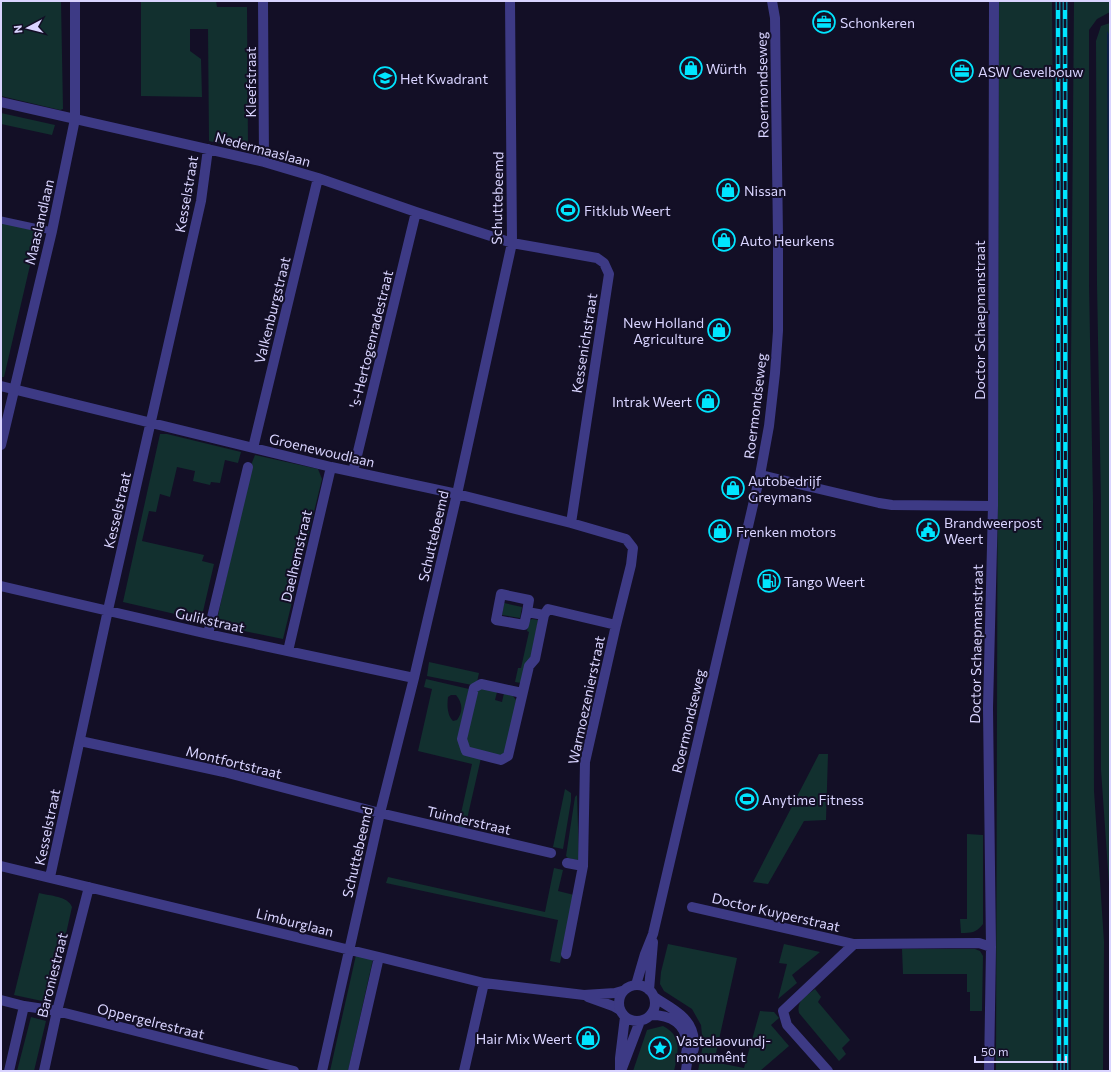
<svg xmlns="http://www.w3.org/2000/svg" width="1111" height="1072" font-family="Commissioner,sans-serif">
<rect width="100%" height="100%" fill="#130f26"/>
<path fill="#12302f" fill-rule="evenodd" d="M 1,1 L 61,1 L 63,109 L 60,110 L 1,96 Z
M 141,1 L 216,1 L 217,7 L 247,7 L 248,150 L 209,141 L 208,29 L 190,29 L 190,51 L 201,59 L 202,97 L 141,96 Z
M 999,1 L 1052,1 L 1054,243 L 1053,1071 L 996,1071 Z
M 1074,1 L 1110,1 L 1110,12 L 1097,19 L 1089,30 L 1089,285 L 1093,501 L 1094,791 L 1104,942 L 1103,1071 L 1071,1071 L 1071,364 Z
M 1110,23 L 1110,36 L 1107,33 L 1110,457 L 1110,898 L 1101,770 L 1101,502 L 1097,285 L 1096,41 L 1101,26 Z
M 1,113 L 55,125 L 52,135 L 1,124 Z
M 1,222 L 38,231 L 4,377 L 1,377 Z
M 160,434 L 167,434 L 241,452 L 238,463 L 225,460 L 220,483 L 211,482 L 210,485 L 193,481 L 195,471 L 177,467 L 170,497 L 160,494 L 156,512 L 149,511 L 142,541 L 204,555 L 202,561 L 214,564 L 201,620 L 123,602 Z
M 255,455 L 318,469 L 322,479 L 283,639 L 220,626 L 217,620 L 251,465 Z
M 504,603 L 522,607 L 520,618 L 502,615 Z
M 532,619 L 538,620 L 532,658 L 521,683 L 515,682 L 518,668 L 521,668 L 529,632 L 527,631 L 529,621 Z
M 429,662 L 479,673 L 477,682 L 472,685 L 427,676 Z
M 426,679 L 469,689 L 458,738 L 481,758 L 465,828 L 458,827 L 472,764 L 418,751 L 432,689 L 424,687 ZM 451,695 L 456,695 C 463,703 463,712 457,720 L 453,721 C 447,715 447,705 448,697 Z
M 481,688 L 497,692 L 495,700 L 502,702 L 504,693 L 512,695 L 517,701 L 506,752 L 499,757 L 469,749 L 465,738 L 476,692 Z
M 819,754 L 828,754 L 826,820 L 804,821 L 768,884 L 753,882 Z
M 565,789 L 571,793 L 571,801 L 563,849 L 553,847 Z
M 577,795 L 579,859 L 577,860 L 568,858 L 566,856 L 575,797 Z
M 967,834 L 983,835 L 983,924 C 976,933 971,933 961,933 L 960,919 L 967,919 Z
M 554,868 L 563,870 L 558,891 L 574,895 L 560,963 L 550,961 L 558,920 L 386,883 L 388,877 L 545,912 Z
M 39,893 C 50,896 68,896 72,907 L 52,996 L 48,1001 L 42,1001 L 14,995 Z
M 668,944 L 737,958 L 714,1062 L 744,1068 L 760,1011 L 774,1012 L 779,1018 L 771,1025 L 789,1046 L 760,1071 L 698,1071 L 703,1045 L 701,1025 L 692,1009 L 664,991 L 660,984 L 661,972 Z
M 784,944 L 820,952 L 792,975 L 797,983 L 778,999 L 787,964 L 779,963 Z
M 902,949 L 975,949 L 980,951 L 983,956 L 982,1011 L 970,1011 L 970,992 L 967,992 L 967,974 L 903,974 Z
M 356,955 L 373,959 L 348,1071 L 330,1071 Z
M 815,989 L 821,997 L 818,1002 L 850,1040 L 842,1048 L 846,1054 L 839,1061 L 799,1013 C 796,1001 806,996 815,989 Z
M 31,1017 L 46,1021 L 34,1071 L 17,1071 Z
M 663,1026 C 683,1036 678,1053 674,1071 L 633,1071 L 647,1030 Z"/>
<path fill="#0c2248" d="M 1107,31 L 1110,36 L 1110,457 Z"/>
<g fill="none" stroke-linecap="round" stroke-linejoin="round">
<path stroke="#3d3a85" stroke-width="7" d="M 1,220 L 52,231"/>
<path stroke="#3d3a85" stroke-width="10" d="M 263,1 L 264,162
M 1,102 L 264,162 L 318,178 L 416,212 L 512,243 L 597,258 L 604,263 L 609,274 L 571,523
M 1,386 L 331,467 L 457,494 L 571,523 L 626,539 L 633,548 L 631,565 L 616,625 L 585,762 L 583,866 L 566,954
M 253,448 L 318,178
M 353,472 L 416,212
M 760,475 L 879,503 L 892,505 L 993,506
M 1,586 L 208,634 L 414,678
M 527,612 L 524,625 L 496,620 L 501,594 L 529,600 L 527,612 L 544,615
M 208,634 L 248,467
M 288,651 L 331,467
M 522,693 L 481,684 L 474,688 L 462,739 L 466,751 L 501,760 L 508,756 L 529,666 L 535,659 L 544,615 L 548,609 L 616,625
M 80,741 L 224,772 L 380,813 L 551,853
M 567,863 L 583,866
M 1,866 L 379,957 L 484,983 L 584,995 L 615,993 L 622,991
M 50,877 L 108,610 L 201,201 L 208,149
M 692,907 L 854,944 L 979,943 L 991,947
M 588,997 L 613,1006 L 620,1010
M 1,1000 L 24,1006 L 57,1011 L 294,1071
M 9,1071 L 24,1006
M 44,1071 L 57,1011 L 89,887
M 322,1071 L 380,813 L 414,678 L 457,494 L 512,243 L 510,1
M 353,1071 L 379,957
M 464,1071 L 484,983
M 828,1071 L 787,1025 L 783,1011 L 854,944
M 989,1071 L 991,947 L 988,708 L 993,506 L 994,1"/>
<path stroke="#3d3a85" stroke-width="10" d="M 1,445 L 52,231 L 75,119 L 75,1
M619 1003a18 18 0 1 1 36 0a18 18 0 1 1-36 0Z
M 636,985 L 645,954 L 653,934 L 760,475 L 769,426 L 775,373 L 778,331 L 778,236 L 775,18 L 772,1
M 649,990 L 653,942
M 654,997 C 672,1009 693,1017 694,1042 C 695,1049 692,1056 687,1062
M 651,1015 C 669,1015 685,1022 687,1043 C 688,1047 686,1051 686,1055 C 686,1056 687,1061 687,1062 C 687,1065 686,1068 686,1071
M 620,1071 L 620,1058 L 625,1017
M 621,1071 L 640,1021"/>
<g stroke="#00e5ff" stroke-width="4.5">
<path id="rail" d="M 1058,1 L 1059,1071
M 1065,1 L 1066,1071"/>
</g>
<use href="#rail" stroke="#130f26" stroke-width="3" stroke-dasharray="9" stroke-linecap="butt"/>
</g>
<defs>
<g id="office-ring" transform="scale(1.15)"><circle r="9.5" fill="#130f26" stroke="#00e5ff" stroke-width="1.5"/><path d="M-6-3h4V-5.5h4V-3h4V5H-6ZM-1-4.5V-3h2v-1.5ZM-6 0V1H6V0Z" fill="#00e5ff"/></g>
<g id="shop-ring" transform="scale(1.15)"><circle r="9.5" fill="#130f26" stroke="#00e5ff" stroke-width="1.5"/><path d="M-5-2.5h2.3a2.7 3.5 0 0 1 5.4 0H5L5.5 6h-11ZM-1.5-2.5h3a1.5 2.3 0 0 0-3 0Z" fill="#00e5ff"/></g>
<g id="school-ring" transform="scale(1.15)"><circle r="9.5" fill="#130f26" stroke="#00e5ff" stroke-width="1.5"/><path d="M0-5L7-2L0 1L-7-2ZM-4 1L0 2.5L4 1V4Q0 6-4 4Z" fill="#00e5ff"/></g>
<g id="stadium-ring" transform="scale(1.15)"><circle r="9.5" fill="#130f26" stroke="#00e5ff" stroke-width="1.5"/><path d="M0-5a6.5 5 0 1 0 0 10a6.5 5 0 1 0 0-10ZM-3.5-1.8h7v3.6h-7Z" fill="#00e5ff"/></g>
<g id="civic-ring" transform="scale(1.15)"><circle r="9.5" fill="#130f26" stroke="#00e5ff" stroke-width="1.5"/><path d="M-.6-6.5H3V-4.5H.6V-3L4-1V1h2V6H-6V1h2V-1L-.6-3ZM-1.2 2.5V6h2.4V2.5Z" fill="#00e5ff"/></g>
<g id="fuel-ring" transform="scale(1.15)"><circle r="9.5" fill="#130f26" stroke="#00e5ff" stroke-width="1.5"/><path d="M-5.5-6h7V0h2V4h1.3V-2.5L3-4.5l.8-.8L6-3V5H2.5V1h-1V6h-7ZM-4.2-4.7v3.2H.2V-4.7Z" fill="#00e5ff"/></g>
<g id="sight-ring" transform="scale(1.15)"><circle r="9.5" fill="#130f26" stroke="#00e5ff" stroke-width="1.5"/><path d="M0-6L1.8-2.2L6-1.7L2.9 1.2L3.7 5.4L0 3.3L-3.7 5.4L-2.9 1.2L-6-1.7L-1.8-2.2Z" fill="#00e5ff"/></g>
</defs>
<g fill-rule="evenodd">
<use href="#office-ring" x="824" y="22"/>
<use href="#shop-ring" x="691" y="68"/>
<use href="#office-ring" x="962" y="71"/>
<use href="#school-ring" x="385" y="78"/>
<use href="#shop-ring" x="728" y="190"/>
<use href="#stadium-ring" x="568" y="210"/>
<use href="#shop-ring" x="724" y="240"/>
<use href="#shop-ring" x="719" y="330"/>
<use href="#shop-ring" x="708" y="401"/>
<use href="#shop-ring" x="733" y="488"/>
<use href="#civic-ring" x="928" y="530"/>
<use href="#shop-ring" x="720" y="531"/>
<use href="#fuel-ring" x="769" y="581"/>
<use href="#stadium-ring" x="747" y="799"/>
<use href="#shop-ring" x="588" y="1038"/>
<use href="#sight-ring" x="660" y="1048"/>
</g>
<g text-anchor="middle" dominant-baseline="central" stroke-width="4" stroke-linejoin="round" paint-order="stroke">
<g font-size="14" fill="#d9d4ff" stroke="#130f26" text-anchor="start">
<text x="840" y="22">Schonkeren</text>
<text x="706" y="68">Würth</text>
<text x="978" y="71">ASW Gevelbouw</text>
<text x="400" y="78">Het Kwadrant</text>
<text x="744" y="190">Nissan</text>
<text x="584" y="210">Fitklub Weert</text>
<text x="740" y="240">Auto Heurkens</text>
<text x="704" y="322" text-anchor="end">New Holland<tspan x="704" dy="16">Agriculture</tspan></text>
<text x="692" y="401" text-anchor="end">Intrak Weert</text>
<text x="748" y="480">Autobedrijf<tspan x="748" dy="16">Greymans</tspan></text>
<text x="944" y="522">Brandweerpost<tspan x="944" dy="16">Weert</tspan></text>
<text x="736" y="531">Frenken motors</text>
<text x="784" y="581">Tango Weert</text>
<text x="762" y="799">Anytime Fitness</text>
<text x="572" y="1038" text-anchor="end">Hair Mix Weert</text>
<text x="676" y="1040">Vastelaovundj-<tspan x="676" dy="16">monumênt</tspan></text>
</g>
<g font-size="14" fill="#d9d4ff" stroke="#130f26">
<text transform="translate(250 82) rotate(-90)">Kleefstraat</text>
<text transform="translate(762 85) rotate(-91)">Roermondseweg</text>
<text transform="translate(263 149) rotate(15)">Nedermaaslaan</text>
<text transform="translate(186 194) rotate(-80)">Kesselstraat</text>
<text transform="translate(497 198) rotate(-89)">Schuttebeemd</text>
<text transform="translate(39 222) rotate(-77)">Maaslandlaan</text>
<text transform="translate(272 310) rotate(-76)">Valkenburgstraat</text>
<text transform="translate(979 320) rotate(-90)">Doctor Schaepmanstraat</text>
<text transform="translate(371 339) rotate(-76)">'s-Hertogenradestraat</text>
<text transform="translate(584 343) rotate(-81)">Kessenichstraat</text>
<text transform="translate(755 406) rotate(-83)">Roermondseweg</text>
<text transform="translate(322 450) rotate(13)">Groenewoudlaan</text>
<text transform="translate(117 510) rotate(-77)">Kesselstraat</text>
<text transform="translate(433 536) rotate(-77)">Schuttebeemd</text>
<text transform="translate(296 556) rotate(-77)">Daelhemstraat</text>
<text transform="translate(210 620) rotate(13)">Gulikstraat</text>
<text transform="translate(976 644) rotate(-89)">Doctor Schaepmanstraat</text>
<text transform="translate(586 700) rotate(-78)">Warmoezenierstraat</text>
<text transform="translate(688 721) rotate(-77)">Roermondseweg</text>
<text transform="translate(234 762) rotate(14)">Montfortstraat</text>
<text transform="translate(469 820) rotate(13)">Tuinderstraat</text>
<text transform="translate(47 827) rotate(-78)">Kesselstraat</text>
<text transform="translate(357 852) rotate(-77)">Schuttebeemd</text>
<text transform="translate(776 912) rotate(13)">Doctor Kuyperstraat</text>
<text transform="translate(295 922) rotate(14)">Limburglaan</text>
<text transform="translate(52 975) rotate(-76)">Baroniestraat</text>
<text transform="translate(151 1021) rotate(14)">Oppergelrestraat</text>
</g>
</g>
<rect width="1111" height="1072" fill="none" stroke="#d9d4ff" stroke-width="4"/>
<g transform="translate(28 28) rotate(263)" stroke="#130f26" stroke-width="3" paint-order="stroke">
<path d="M0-3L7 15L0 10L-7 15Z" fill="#d9d4ff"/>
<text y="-6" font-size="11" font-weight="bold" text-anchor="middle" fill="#d9d4ff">N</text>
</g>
<path d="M975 1056v6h91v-6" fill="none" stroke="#d9d4ff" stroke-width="2"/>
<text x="981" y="1056" font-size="12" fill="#d9d4ff" stroke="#130f26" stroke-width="3" paint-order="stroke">50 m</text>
</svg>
